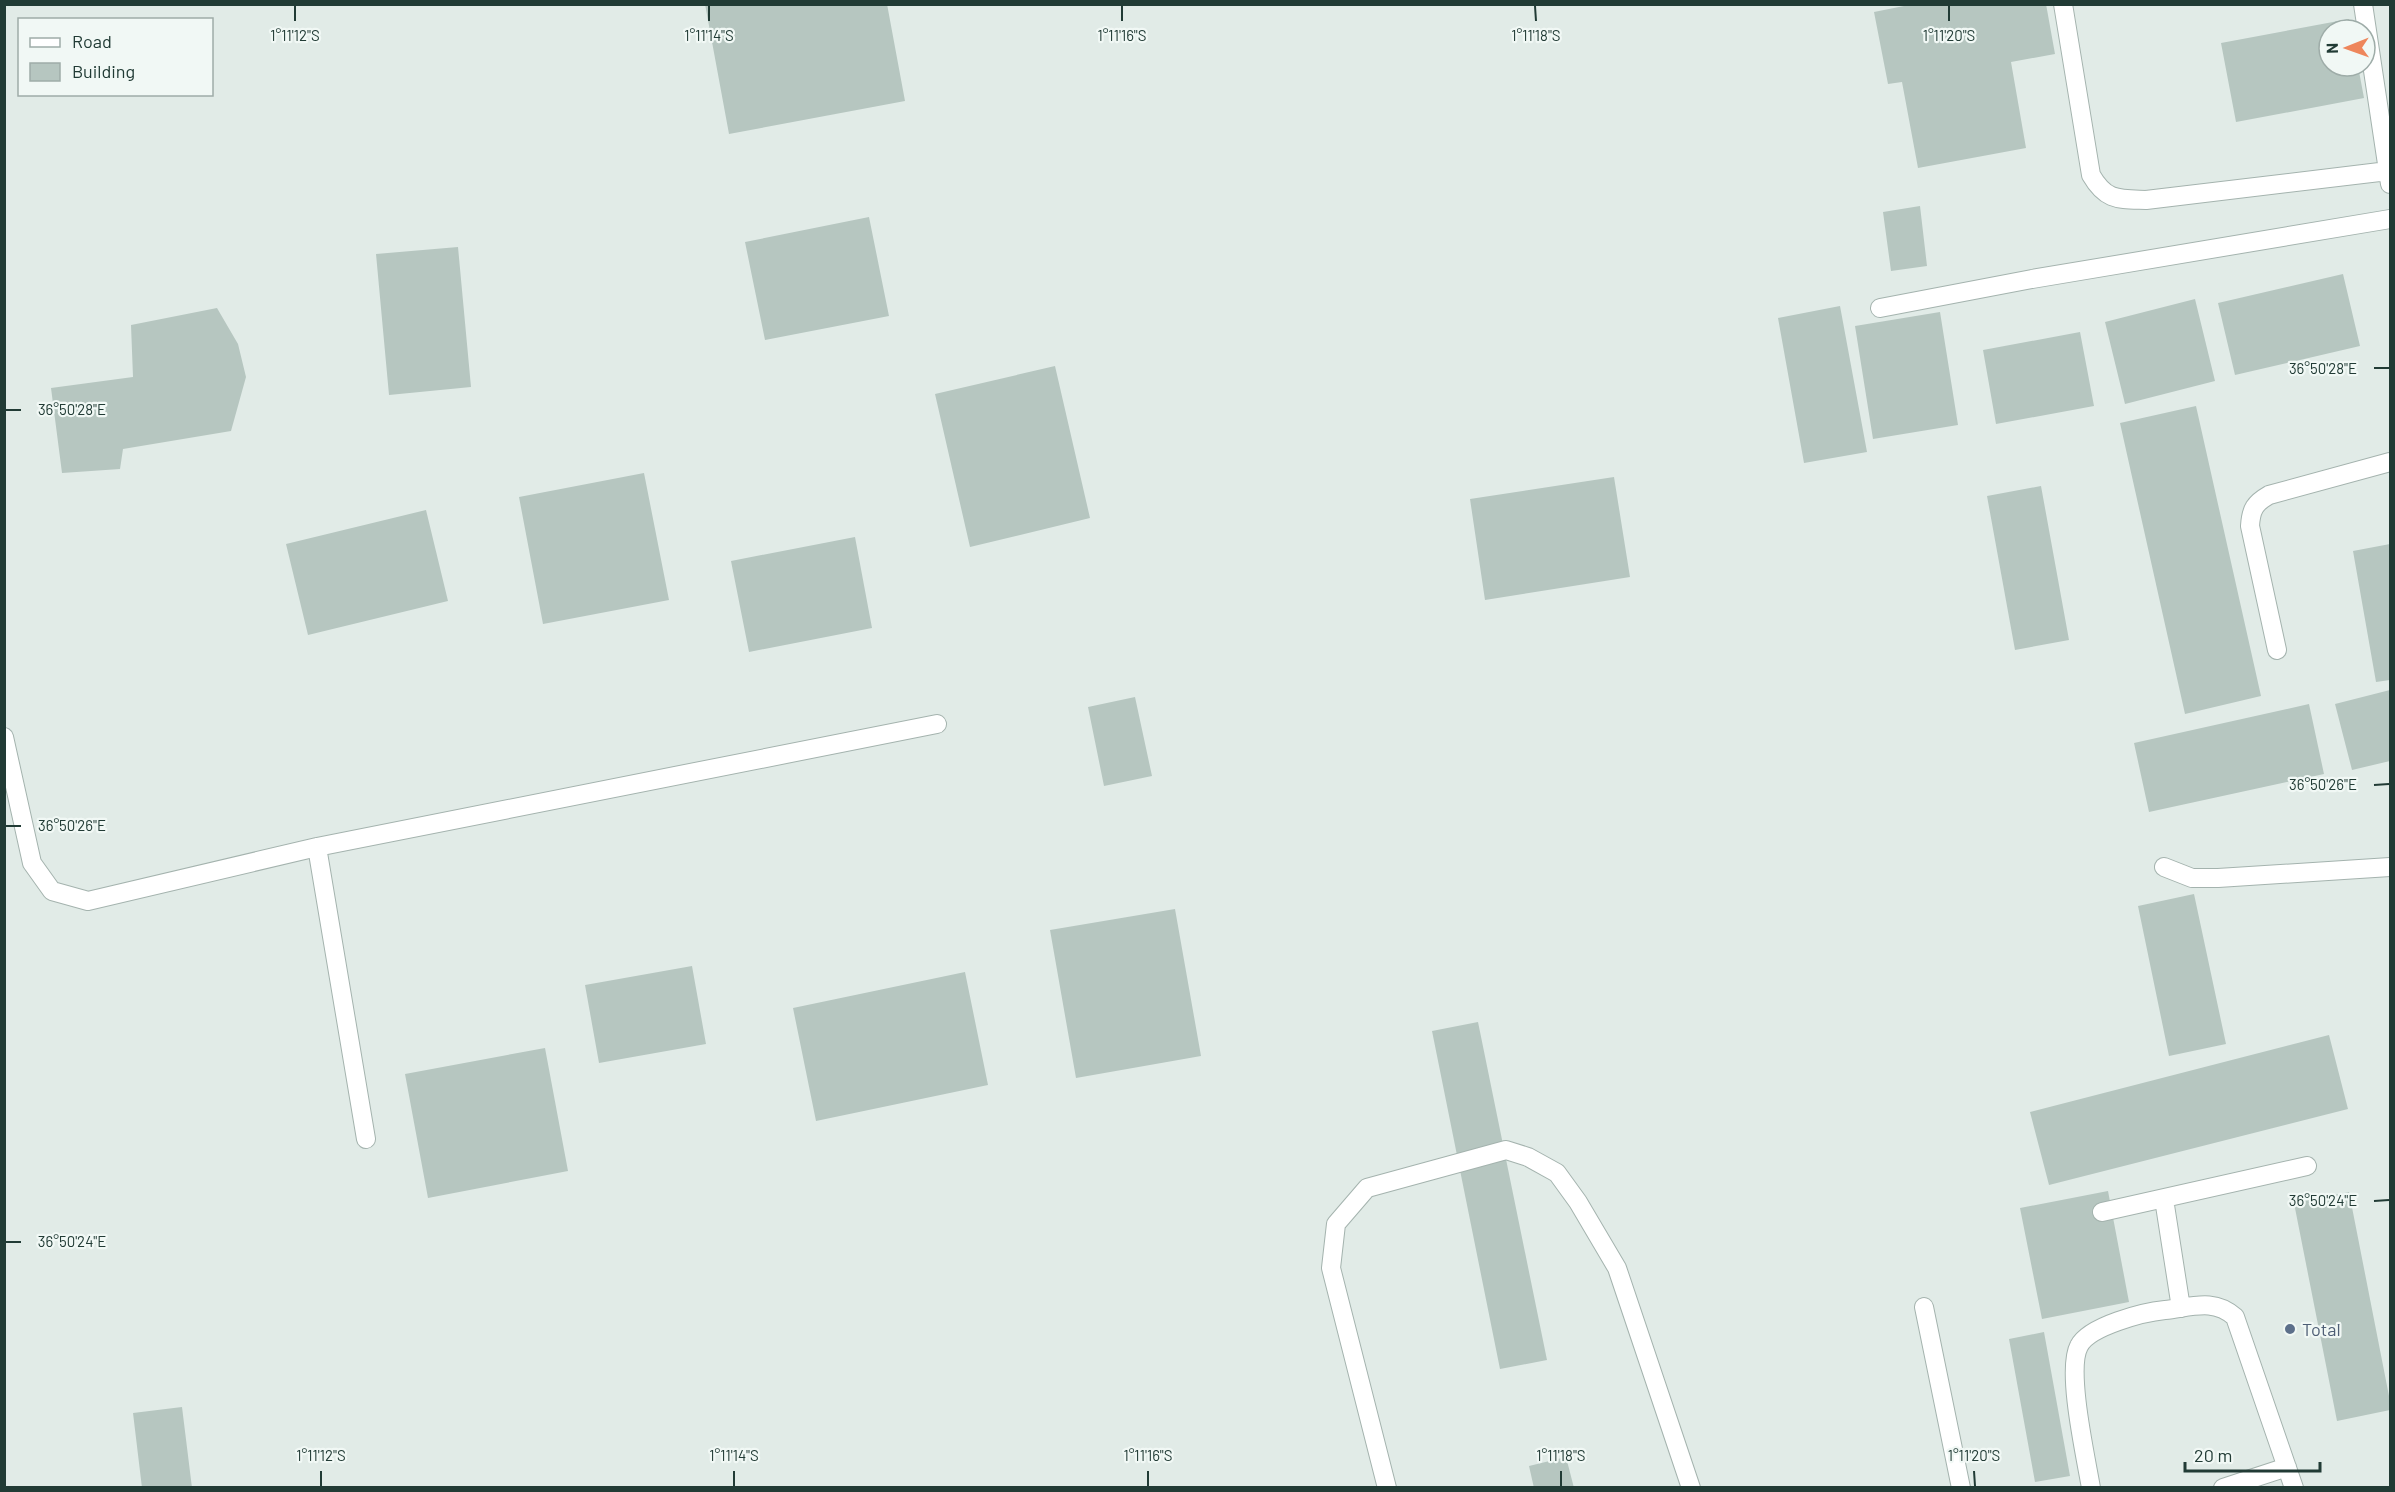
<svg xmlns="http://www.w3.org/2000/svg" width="2395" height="1492" font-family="Barlow,sans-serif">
<rect width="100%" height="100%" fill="#e1ebe7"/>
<path fill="#b6c6c0" d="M 705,4 L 887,4 L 905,101 L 729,134 Z
M 1914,4 L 2046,4 L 2055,54 L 2011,62 L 2026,148 L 1918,168 L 1902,82 L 1888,84 L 1874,12 Z
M 2349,19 L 2351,30 L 2329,30 L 2329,66 L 2358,66 L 2364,98 L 2236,122 L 2221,43 Z
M 1920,206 L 1927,266 L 1891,271 L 1883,212 Z
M 869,217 L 889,316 L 765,340 L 745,242 Z
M 458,247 L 471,387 L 389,395 L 376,254 Z
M 2343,274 L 2360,346 L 2235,375 L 2218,303 Z
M 2195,299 L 2215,381 L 2125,404 L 2105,322 Z
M 1840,306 L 1867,452 L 1804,463 L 1778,318 Z
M 217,308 L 238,344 L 246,377 L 231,431 L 123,449 L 120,469 L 62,473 L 51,388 L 133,377 L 131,325 Z
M 1940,312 L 1958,425 L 1873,439 L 1855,326 Z
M 2080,332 L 2094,406 L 1996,424 L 1983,350 Z
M 1055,366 L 1090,518 L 970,547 L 935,394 Z
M 2196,406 L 2261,696 L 2185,714 L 2120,423 Z
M 644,473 L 669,600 L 543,624 L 519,497 Z
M 1614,477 L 1630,577 L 1485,600 L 1470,499 Z
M 2041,486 L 2069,640 L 2015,650 L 1987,496 Z
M 426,510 L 448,601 L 308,635 L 286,544 Z
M 855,537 L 872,628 L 749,652 L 731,561 Z
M 2390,544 L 2390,680 L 2376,682 L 2353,551 Z
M 2390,690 L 2390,761 L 2352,770 L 2335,704 Z
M 1135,697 L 1152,776 L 1104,786 L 1088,707 Z
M 2309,704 L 2324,774 L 2149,812 L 2134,743 Z
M 2194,894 L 2226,1044 L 2169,1056 L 2138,906 Z
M 1175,909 L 1201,1056 L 1076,1078 L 1050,930 Z
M 692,966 L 706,1044 L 599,1063 L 585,985 Z
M 965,972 L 988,1085 L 816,1121 L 793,1008 Z
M 1478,1022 L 1547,1360 L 1500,1369 L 1432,1031 Z
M 2329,1035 L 2348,1109 L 2049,1185 L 2030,1112 Z
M 545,1048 L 568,1171 L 428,1198 L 405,1074 Z
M 2108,1191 L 2129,1302 L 2042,1319 L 2020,1208 Z
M 2349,1192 L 2390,1401 L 2390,1410 L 2337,1421 L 2294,1203 Z
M 2044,1332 L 2070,1476 L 2035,1482 L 2009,1339 Z
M 182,1407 L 192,1488 L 142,1488 L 133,1413 Z
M 1566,1457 L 1574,1488 L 1534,1488 L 1529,1466 Z"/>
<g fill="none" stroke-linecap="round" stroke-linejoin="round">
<g stroke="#a4b3ae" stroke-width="20">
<path id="minor" d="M 2063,4 L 2091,175 C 2106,201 2118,199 2146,200 L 2388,171
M 2363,4 L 2390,184
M 1880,308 L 2032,279 L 2390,219
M 2277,650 L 2250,526 C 2251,509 2255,503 2269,495 L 2390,462
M 4,737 L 32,863 L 52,891 L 88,901 L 317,847 L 937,724
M 317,847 L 366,1139
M 2164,867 L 2192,878 L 2218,878 L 2390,867
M 2164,1199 L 2181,1308
M 2102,1212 L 2307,1166
M 1924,1307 L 1961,1488
M 1387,1488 L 1331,1268 L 1336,1224 L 1367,1188 L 1506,1150 L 1528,1157 L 1557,1173 L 1578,1202 L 1617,1268 L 1691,1488
M 2091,1488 C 2086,1458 2066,1370 2079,1346 C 2089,1326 2144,1312 2165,1310 C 2192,1307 2214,1298 2235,1317 L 2294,1488
M 2223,1488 L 2287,1467"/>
</g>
<use href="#minor" stroke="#fff" stroke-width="18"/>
</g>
<path fill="none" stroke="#213b35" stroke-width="2" d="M 295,6 L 295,21M 709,6 L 709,21M 1122,6 L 1122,21M 1535,6 L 1536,21M 1949,6 L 1949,21M 2374,368 L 2389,368M 6,410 L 21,410M 2374,785 L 2389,784M 6,826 L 21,826M 2374,1201 L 2389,1200M 6,1242 L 21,1242M 321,1471 L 321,1486M 734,1471 L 734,1486M 1148,1471 L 1148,1486M 1561,1471 L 1561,1486M 1974,1471 L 1975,1486"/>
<circle fill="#5c6f8a" stroke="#f1f8f5" stroke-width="2" cx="2290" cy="1329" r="6"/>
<g text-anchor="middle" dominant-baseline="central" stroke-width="4.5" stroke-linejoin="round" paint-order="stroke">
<g font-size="18" fill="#4e5e75" stroke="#f1f8f5" text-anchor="start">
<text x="2302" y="1329">Total</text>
</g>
</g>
<g font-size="15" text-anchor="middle" fill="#213b35" stroke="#f1f8f5" stroke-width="4.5" stroke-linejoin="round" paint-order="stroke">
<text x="295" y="41">1°11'12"S</text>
<text x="709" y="41">1°11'14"S</text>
<text x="1122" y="41">1°11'16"S</text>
<text x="1536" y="41">1°11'18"S</text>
<text x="1949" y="41">1°11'20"S</text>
<text x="2323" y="374">36°50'28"E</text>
<text x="72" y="415">36°50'28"E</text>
<text x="2323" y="790">36°50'26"E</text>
<text x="72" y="831">36°50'26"E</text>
<text x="2323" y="1206">36°50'24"E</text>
<text x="72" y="1247">36°50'24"E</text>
<text x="321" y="1461">1°11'12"S</text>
<text x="734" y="1461">1°11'14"S</text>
<text x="1148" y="1461">1°11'16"S</text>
<text x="1561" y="1461">1°11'18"S</text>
<text x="1974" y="1461">1°11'20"S</text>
</g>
<rect width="2395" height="1492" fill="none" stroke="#213b35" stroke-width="12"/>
<rect x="18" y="18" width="195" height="78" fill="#f1f8f5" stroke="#9eaca8" stroke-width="1.5"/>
<rect x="30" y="38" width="30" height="9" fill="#ffffff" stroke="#9eaca8" stroke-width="1.5"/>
<text x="72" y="48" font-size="18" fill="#213b35">Road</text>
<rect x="30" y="63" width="30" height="18" fill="#b6c6c0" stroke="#9eaca8" stroke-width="1.5"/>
<text x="72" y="78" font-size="18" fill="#213b35">Building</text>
<g transform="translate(2347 48) rotate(269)"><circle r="28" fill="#f1f8f5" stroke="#9eaca8" stroke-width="1.5"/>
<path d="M0-4.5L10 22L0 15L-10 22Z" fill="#ee865b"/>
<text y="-9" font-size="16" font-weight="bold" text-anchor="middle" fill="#213b35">N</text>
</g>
<path d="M2185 1462v9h135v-9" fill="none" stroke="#213b35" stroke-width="3"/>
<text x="2194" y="1462" font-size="18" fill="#213b35" stroke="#f1f8f5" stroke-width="4.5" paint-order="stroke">20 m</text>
</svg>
